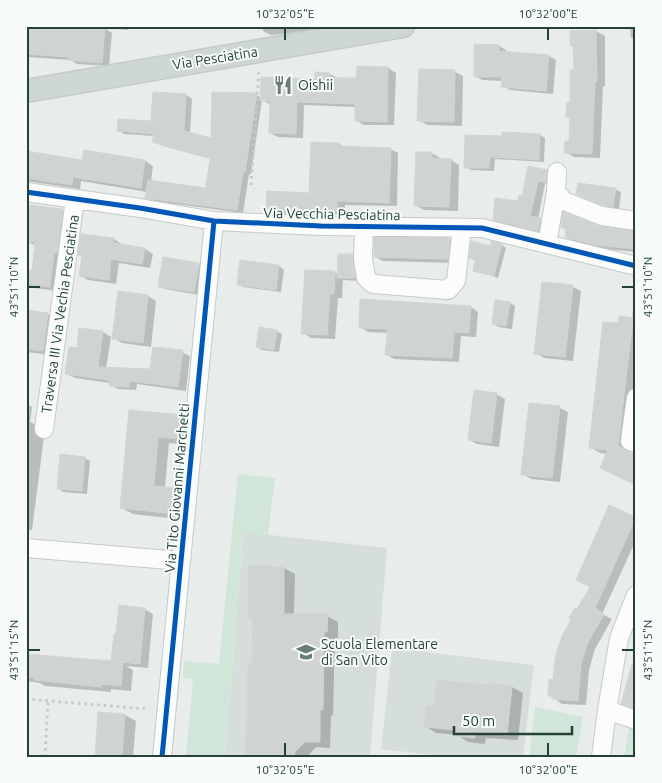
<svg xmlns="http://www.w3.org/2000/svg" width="662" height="783" font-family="Ubuntu,sans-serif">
<rect width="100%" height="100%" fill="#e8edeb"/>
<path fill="#d6dedb" d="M 243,532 L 387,548 L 370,757 L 225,757 Z
M 392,648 L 534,665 L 523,757 L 450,757 L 381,749 Z"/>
<path fill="#d1e6d8" d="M 238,474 L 275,478 L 268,535 L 243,532 L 225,757 L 186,757 L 193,679 L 183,678 L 184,661 L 219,664 Z
M 535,707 L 583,717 L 576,757 L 529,757 Z
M 630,722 L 636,724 L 636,757 L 624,757 Z"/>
<path fill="#0003" d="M 26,26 L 104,28 L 112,33 L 109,66 L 77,64 L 71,60 L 26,57 Z
M 100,26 L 128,26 L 128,30 L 104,28 Z
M 263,26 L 321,26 L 322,29 L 271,35 L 263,31 Z
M 630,26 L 636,26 L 636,40 L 631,38 Z
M 596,31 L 605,36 L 605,86 L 603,86 L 600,158 L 574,157 L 566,152 L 570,142 L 571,118 L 568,116 L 571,103 L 575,71 L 575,47 L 571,45 L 571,32 Z
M 499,46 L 506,50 L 506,52 L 549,56 L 556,60 L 553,94 L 510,90 L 503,86 L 503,81 L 482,80 L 475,76 Z
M 358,67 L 388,68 L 396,73 L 394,125 L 364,125 L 356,120 L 356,107 L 304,105 L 303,138 L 278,137 L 270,133 L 271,105 L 262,100 L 251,174 L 249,174 L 243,213 L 153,201 L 147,197 L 147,192 L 81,181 L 80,189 L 26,181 L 26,152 L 83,161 L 85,151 L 145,161 L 153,166 L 151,181 L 207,189 L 211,159 L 160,145 L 154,141 L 155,136 L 124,134 L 118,130 L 152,123 L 186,95 L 192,99 L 190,134 L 212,140 L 256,95 L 261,98 L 316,80 L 317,73 L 330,74 L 338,78 L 357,80 Z
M 455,72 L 463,76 L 462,126 L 427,125 L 419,120 Z
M 540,135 L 545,138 L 544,162 L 495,159 L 494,171 L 471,170 L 465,167 L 503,138 Z
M 339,144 L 345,148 L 390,149 L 398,153 L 397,206 L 345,205 L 345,215 L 275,214 L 268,209 L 310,194 Z
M 432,153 L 440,158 L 440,160 L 451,160 L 459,165 L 458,211 L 424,210 L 415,205 Z
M 546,171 L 554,175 L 554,186 L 545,184 L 538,219 L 548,224 L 546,235 L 503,224 L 495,219 L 519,202 Z
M 615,189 L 621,192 L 619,209 L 611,208 L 583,197 Z
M 63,210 L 71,215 L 58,291 L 26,287 L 26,271 L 33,272 L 36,246 L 27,241 Z
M 562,227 L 600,228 L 636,232 L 636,252 L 604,249 L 574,241 L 566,237 L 567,230 Z
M 114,239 L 121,244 L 121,245 L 145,249 L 153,254 L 150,268 L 119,263 L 116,284 L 88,280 L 81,276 L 83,257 L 79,255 Z
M 450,240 L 458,244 L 456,263 L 383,261 L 375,257 Z
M 502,245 L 506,248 L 498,278 L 474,270 L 492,248 Z
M 352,256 L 358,259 L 360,281 L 343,280 L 342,298 L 338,298 L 335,339 L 311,338 L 303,333 L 334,272 L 339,275 Z
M 241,261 L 279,266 L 284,270 L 281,292 L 243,287 L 238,284 Z
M 198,264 L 204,267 L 199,295 L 165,289 L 160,286 Z
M 543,283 L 573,287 L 581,291 L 573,361 L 544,358 L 536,353 Z
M 119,293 L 148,296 L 156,301 L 151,347 L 122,343 L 113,338 Z
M 634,301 L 636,301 L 636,385 L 628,452 L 636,485 L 601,468 L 607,454 L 600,453 L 590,447 L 619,325 L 632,319 Z
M 510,303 L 515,306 L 512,329 L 499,327 L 493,324 Z
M 471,307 L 478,312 L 476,337 L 461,336 L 459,362 L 394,359 L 387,355 L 389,333 L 368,332 L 360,327 Z
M 26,312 L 48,314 L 56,319 L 51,355 L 26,352 Z
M 276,331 L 282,334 L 279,352 L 262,350 L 257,347 Z
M 103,332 L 111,337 L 106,368 L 151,371 L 182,352 L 190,356 L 186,391 L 137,384 L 136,390 L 118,389 L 110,385 L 110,383 L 75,378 L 67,374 L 78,349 Z
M 496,394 L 505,399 L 499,447 L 477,444 L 469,440 Z
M 26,404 L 32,407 L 30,422 L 45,429 L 32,530 L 26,530 Z
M 560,408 L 568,412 L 560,482 L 531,479 L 522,474 Z
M 130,411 L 183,416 L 194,423 L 192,445 L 169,443 L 165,488 L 176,489 L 187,496 L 185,520 L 133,514 L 122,508 Z
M 84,458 L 90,461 L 87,494 L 63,492 L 58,488 Z
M 610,507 L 636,518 L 636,540 L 602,614 L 612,619 L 595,649 L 589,670 L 586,705 L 562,704 L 549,695 L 578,611 L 591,587 Z
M 250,567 L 284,568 L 295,574 L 294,615 L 327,616 L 338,622 L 338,638 L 335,638 L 333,716 L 331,715 L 330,748 L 316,747 L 307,757 L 247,757 L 253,666 L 254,620 L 249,617 Z
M 144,609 L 153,614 L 148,668 L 126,666 L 133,670 L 131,691 L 111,689 L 111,692 L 45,686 L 40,683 L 26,681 L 26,655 L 117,663 Z
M 512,687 L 523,693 L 518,740 L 486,738 L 485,744 L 468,742 L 457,735 L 436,733 L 425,726 L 435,707 Z
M 125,715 L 136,721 L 133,757 L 96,757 Z"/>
<path fill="#cfd4d2" stroke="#d1d6d4" d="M 26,26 L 105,26 L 102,63 L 68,60 L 68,57 L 26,54 Z
M 596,30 L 597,82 L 595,82 L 592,154 L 564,153 L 565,141 L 569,141 L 570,117 L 566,117 L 567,102 L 570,102 L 570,70 L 574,70 L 573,46 L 570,46 L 570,31 Z
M 474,44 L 499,45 L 499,51 L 549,55 L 546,91 L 501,87 L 502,77 L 474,77 Z
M 357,66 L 388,67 L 387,122 L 355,121 L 355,104 L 297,102 L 296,134 L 269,133 L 270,101 L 260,101 L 261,77 L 315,79 L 315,72 L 330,73 L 330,78 L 356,78 Z
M 419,69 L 455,70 L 454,122 L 417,121 Z
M 153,92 L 186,94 L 184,131 L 211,138 L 212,92 L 257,93 L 245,172 L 243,171 L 237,210 L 145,198 L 148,180 L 206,188 L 210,158 L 152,142 L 154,134 L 117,131 L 118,119 L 151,121 Z
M 502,132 L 540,134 L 539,160 L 490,157 L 489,168 L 464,168 L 465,135 L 502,136 Z
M 311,142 L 339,143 L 339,146 L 391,148 L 389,203 L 337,201 L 337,211 L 266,210 L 267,191 L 309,193 Z
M 84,150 L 145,160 L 141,188 L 73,177 L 72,185 L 26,178 L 26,151 L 82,160 Z
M 416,152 L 432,152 L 432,158 L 451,159 L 449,207 L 414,206 Z
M 528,166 L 547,170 L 546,183 L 538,181 L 530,216 L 541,218 L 538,231 L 493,220 L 495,198 L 518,201 L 519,195 L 522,196 Z
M 578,183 L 616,188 L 613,207 L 605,206 L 576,194 Z
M 30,205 L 63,209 L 57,253 L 54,252 L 50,287 L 26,284 L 26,270 L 32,271 L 35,242 L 26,241 Z
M 563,212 L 598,226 L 636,231 L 636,249 L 595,245 L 565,237 L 566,228 L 561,228 Z
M 81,234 L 114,238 L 113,243 L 145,248 L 142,264 L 111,259 L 109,280 L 79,276 L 82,256 L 78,255 Z
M 374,237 L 450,238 L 448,259 L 374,257 Z
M 471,241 L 491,246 L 491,241 L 502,244 L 494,276 L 473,271 L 475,260 L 469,258 Z
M 338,254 L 353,254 L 355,278 L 337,278 Z
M 163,257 L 199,263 L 194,292 L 158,287 Z
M 240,260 L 279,265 L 276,290 L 237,285 Z
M 305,270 L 335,271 L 334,294 L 330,294 L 327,335 L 301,334 Z
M 542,282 L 573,285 L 565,357 L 534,354 Z
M 118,291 L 148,295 L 143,343 L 112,339 Z
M 360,299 L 471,306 L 469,333 L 454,332 L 452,358 L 385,355 L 388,329 L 359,328 Z
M 495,300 L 510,302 L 506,326 L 492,324 Z
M 26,310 L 48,313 L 43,351 L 26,349 Z
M 619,316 L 634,318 L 634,326 L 632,329 L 618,445 L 626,451 L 636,453 L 636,485 L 600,468 L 608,450 L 589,448 L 603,322 L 618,323 Z
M 259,327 L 277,330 L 274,350 L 256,347 Z
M 79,328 L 103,331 L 98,367 L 150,369 L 153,347 L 183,350 L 178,387 L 129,381 L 129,387 L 109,386 L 109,380 L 65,374 L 69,347 L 77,348 Z
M 474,390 L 497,393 L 491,443 L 468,440 Z
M 529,403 L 560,406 L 552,478 L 521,475 Z
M 129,410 L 183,415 L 181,439 L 158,437 L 154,486 L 176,488 L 174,514 L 120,508 Z
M 60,454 L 85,457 L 82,491 L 57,489 Z
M 609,505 L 636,517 L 595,608 L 604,614 L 587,644 L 581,664 L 578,701 L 552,699 L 552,696 L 548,696 L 549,679 L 553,680 L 555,658 L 562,636 L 571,620 L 569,618 L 575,608 L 577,609 L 590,587 L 576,580 Z
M 249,565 L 284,567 L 284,614 L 328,614 L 327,632 L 324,632 L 323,710 L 320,710 L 320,742 L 305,742 L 295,752 L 294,757 L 246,757 L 248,665 L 252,665 L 253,618 L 248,618 Z
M 119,605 L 145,608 L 140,664 L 111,661 L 114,634 L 116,634 Z
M 26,654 L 123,662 L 121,686 L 101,684 L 101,687 L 34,680 L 34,678 L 26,677 Z
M 632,664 L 636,665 L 636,709 L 621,704 Z
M 437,680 L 489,685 L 489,683 L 512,686 L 507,735 L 475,732 L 475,738 L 455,736 L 456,730 L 424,727 L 426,705 L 434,706 Z
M 98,712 L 125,714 L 122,757 L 95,757 Z"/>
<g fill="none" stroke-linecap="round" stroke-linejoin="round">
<g stroke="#c5cac8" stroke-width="20">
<path id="minor" d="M 557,172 L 556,192 L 564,201 L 602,216 L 636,221
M 26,192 L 140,208 L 214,221 L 321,226 L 482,228 L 636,266
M 364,227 L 363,259 L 366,278 L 373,284 L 448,290 L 456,281 L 462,228
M 547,244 L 556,192
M 636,398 L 630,441 L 636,443
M 44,429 L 75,199
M 26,548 L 181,561
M 607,710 L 636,720
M 162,757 L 214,221
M 601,757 L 607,710 L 619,638 L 636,595"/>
</g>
<g stroke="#c3ccc9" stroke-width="25">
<path id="major" d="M 26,91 L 403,26"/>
</g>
<path stroke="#c3ccca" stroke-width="3" stroke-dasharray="2.5 4" stroke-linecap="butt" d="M 251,185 L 259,69
M 26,699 L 148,709
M 45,757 L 48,701"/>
<use href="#minor" stroke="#fcfcfc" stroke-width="18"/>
<use href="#major" stroke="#cfd7d5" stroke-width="22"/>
<g stroke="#f7fbf9" stroke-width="8">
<path id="cycleway" d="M 26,192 L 140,208 L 214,221 L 321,226 L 482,228 L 636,266
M 162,757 L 214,221"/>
</g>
<use href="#cycleway" stroke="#0057b8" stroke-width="5"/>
</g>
<path fill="none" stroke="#24423a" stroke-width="2" d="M 285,28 L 285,40M 548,28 L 548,40M 28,287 L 40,287M 622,287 L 634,287M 28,650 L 40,650M 622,650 L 634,650M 285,743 L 285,756M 548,743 L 548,756"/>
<defs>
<g id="restaurant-bare" transform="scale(1.5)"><path d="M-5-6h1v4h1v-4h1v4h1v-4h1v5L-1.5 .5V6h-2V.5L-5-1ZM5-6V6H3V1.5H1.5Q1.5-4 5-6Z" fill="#697e78" stroke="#f7fbf9" stroke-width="2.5" paint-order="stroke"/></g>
<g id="school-bare" transform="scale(1.5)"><path d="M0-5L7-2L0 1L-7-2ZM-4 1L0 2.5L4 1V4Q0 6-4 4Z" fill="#697e78" stroke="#f7fbf9" stroke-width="2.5" paint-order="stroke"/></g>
</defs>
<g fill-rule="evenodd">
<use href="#restaurant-bare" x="283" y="85"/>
<use href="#school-bare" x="306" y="652"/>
</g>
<g text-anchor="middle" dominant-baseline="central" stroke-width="4" stroke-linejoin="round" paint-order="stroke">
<g font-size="14" fill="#24423a" stroke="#f7fbf9">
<text transform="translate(215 58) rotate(-9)">Via Pesciatina</text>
<text transform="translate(332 214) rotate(1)">Via Vecchia Pesciatina</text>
<text transform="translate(60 314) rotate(-82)">Traversa III Via Vechia Pesciatina</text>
<text transform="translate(177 488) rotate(-85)">Via Tito Giovanni Marchetti</text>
</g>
<g font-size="14" fill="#24423a" stroke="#f7fbf9" text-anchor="start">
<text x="298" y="85">Oishii</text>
<text x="321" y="644">Scuola Elementare<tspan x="321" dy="16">di San Vito</tspan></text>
</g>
</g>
<rect width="662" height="783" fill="none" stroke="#f7fbf9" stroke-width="55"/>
<path d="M454 726v8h118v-8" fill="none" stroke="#24423a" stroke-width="2.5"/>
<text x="462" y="726" font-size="15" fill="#24423a" stroke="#f7fbf9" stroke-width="4" paint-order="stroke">50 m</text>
<rect x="28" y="28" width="606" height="728" fill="none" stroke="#24423a" stroke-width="2"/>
<g font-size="12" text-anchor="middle" fill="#24423a">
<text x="285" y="18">10°32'05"E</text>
<text x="548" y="18">10°32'00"E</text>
<text transform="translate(648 287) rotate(-90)" y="4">43°51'10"N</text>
<text transform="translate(14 287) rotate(-90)" y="4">43°51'10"N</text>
<text transform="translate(648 650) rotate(-90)" y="4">43°51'15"N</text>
<text transform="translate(14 650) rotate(-90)" y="4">43°51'15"N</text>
<text x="285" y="774">10°32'05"E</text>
<text x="548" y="774">10°32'00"E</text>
</g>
</svg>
